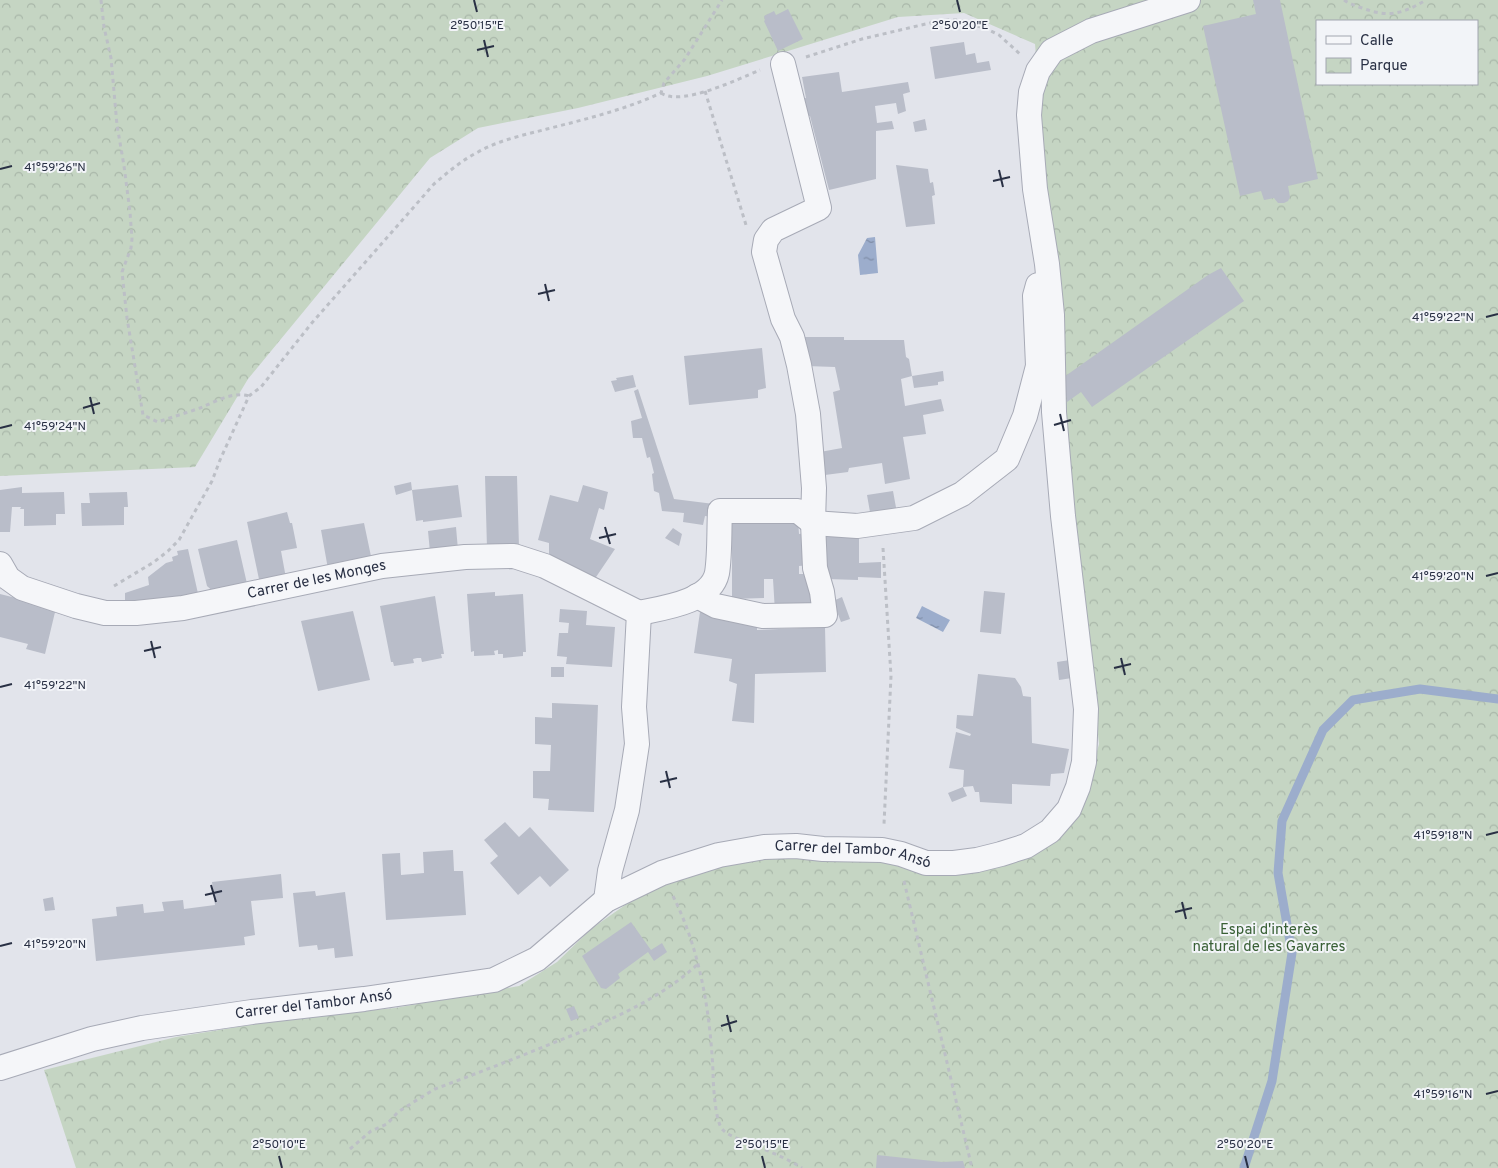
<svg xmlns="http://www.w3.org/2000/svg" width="1498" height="1168" font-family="Overpass,sans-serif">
<defs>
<pattern id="park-crowns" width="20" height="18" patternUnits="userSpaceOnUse" patternTransform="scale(1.25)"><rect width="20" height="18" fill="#c5d5c3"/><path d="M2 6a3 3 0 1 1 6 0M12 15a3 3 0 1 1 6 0" fill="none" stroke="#a9b7a9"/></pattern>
<pattern id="water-ripples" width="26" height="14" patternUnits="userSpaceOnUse" patternTransform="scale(1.25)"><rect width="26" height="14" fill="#9cadcc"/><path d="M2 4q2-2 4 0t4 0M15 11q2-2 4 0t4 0" fill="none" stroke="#7f8da7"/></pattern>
</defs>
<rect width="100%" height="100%" fill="#e2e4eb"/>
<path fill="url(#park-crowns)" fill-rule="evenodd" d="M 0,0 L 1498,0 L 1498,1168 L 76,1168 L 44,1070 L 176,1037 L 298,1017 L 395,1008 L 519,986 L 557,962 L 591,929 L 628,903 L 719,855 L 901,854 L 902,868 L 933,872 L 1004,860 L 1081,810 L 1099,744 L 1075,516 L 1035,44 L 964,13 L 898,17 L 707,76 L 578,108 L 478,128 L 430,158 L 248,379 L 195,467 L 0,476 ZM 1317,21 L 1477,21 L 1477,84 L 1317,84 Z"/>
<path fill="url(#water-ripples)" d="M 875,237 L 878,273 L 860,275 L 858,255 L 867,238 Z
M 922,606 L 950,620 L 943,632 L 916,618 Z"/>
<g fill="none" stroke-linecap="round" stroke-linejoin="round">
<path stroke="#9cadcc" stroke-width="9" d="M 1244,1168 L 1272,1081 L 1292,953 L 1278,873 L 1282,821 L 1323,730 L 1353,700 L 1420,689 L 1498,699"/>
</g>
<path fill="#b9bdc9" d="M 1253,0 L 1280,0 L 1318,179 L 1288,186 L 1290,197 L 1288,201 L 1284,203 L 1278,203 L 1274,198 L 1264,200 L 1261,191 L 1240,196 L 1203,26 L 1256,14 Z
M 788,9 L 803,39 L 778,51 L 764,21 L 765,20 L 764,16 L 774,11 L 776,15 Z
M 964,42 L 966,55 L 975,53 L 977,63 L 989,61 L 991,70 L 935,79 L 930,47 Z
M 839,72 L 842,92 L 908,82 L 910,92 L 903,94 L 906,111 L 898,114 L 896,103 L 875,106 L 877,123 L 892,121 L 894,129 L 876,131 L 876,179 L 829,190 L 810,116 L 805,117 L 801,99 L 806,98 L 802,77 Z
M 925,119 L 927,130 L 915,132 L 913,122 Z
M 896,165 L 928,169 L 930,183 L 933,182 L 935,195 L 932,196 L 935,224 L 906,227 Z
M 1221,268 L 1244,301 L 1092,407 L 1081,392 L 1067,402 L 1064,377 L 1208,275 Z
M 804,337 L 844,337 L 844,340 L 904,340 L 906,357 L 909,359 L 912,376 L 901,379 L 905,406 L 941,399 L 944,411 L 923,415 L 926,434 L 903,437 L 910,479 L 885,484 L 882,463 L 849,468 L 848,472 L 825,475 L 820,452 L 842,448 L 833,392 L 840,390 L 835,367 L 806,366 Z
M 762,348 L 766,388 L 758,390 L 758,398 L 689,405 L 684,356 Z
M 943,371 L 944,381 L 938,382 L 938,385 L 914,388 L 912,376 Z
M 633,375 L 636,387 L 615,392 L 611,381 L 617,380 L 616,378 Z
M 638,389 L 674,499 L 714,504 L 713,517 L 705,516 L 703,525 L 683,522 L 684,513 L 662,511 L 659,493 L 654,491 L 652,474 L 654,473 L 650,457 L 647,458 L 642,438 L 633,438 L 631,421 L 642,418 L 634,391 Z
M 485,476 L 517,476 L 519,547 L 487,548 Z
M 411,482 L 412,490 L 396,495 L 394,486 Z
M 458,485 L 462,517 L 423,522 L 423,520 L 416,521 L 412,490 Z
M 583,485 L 608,492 L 604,510 L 599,508 L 590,539 L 615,549 L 594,580 L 549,558 L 549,543 L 538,540 L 550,495 L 578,502 Z
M 22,487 L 22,493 L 64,492 L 65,514 L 56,514 L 56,525 L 24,526 L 24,509 L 20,509 L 21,507 L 12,507 L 10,532 L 0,532 L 0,490 Z
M 893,491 L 897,513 L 865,518 L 864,513 L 870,512 L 867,495 Z
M 127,492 L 128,507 L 124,507 L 124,525 L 82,526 L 81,503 L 90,503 L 89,493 Z
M 287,512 L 290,523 L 292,523 L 297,548 L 281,551 L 286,578 L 260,584 L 247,522 Z
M 732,520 L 798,520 L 799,534 L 807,533 L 810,565 L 799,566 L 799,574 L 811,574 L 817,611 L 775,612 L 773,579 L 764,579 L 764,598 L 732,599 Z
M 364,523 L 372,561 L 328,569 L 321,530 Z
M 456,527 L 458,550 L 430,552 L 428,531 Z
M 673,528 L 682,534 L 679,546 L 665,538 Z
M 818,532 L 859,537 L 859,563 L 881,562 L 881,578 L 858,577 L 858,580 L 827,579 Z
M 237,540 L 248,588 L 217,595 L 207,586 L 198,549 Z
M 188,549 L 199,598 L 125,605 L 125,593 L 149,585 L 148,577 L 166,563 L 173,561 L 172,557 L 178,555 L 177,551 Z
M 984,591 L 1005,593 L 1001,634 L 980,632 Z
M 495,592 L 495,596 L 523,594 L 526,652 L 523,652 L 523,656 L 503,658 L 503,654 L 498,654 L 498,650 L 494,651 L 495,655 L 474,656 L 474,651 L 471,652 L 467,594 Z
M 0,594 L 56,608 L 45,654 L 26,649 L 28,644 L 0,637 Z
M 435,596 L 444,654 L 441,654 L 442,658 L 422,662 L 421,658 L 417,658 L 413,659 L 414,663 L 394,666 L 393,662 L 391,662 L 380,606 Z
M 842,597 L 850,619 L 841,622 L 833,601 Z
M 560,609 L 587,611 L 586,625 L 615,627 L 612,667 L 566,664 L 567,657 L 557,656 L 559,633 L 568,633 L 569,623 L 559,622 Z
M 353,611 L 370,680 L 318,691 L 301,621 Z
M 700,612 L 757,621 L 757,630 L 825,627 L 826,672 L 755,674 L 754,723 L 732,721 L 737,684 L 729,681 L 732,659 L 694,653 Z
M 1070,660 L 1072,678 L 1059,680 L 1057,662 Z
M 551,667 L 564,667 L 564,677 L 551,677 Z
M 978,674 L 1015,678 L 1021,687 L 1023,696 L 1031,697 L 1032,743 L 1069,749 L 1064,773 L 1051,774 L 1050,786 L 1012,784 L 1012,804 L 980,802 L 979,792 L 975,792 L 973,786 L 963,787 L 967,796 L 952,802 L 948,793 L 963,787 L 964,770 L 949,768 L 956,732 L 970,736 L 971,734 L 956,728 L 957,715 L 973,716 Z
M 552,703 L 598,705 L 594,812 L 548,810 L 549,799 L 533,798 L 533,771 L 550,771 L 551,745 L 535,744 L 535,717 L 552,718 Z
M 505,822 L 519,837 L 530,827 L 569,870 L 550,887 L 540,876 L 518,895 L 490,863 L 498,856 L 484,840 Z
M 453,850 L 454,871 L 463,871 L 466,915 L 386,920 L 382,854 L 400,853 L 401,875 L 424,873 L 423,852 Z
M 281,874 L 283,898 L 251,901 L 255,935 L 244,937 L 245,945 L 96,961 L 92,919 L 117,916 L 116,907 L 143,904 L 144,913 L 164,911 L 162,902 L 183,900 L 184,909 L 215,905 L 212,882 Z
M 315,891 L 316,896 L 345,892 L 353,956 L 335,958 L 334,948 L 318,950 L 317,945 L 299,947 L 293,893 Z
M 53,897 L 55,910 L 45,911 L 43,899 Z
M 631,922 L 651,950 L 662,943 L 667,952 L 654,961 L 648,952 L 618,974 L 620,978 L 606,989 L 601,988 L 582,956 Z
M 574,1006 L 579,1018 L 571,1021 L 566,1009 Z
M 877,1155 L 942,1162 L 963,1161 L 965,1168 L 876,1168 Z"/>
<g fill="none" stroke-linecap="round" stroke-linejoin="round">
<g stroke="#a7aab6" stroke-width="26">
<g id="street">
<path d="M 813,523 L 857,526 L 914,518 L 962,494 L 1007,459 L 1025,416 L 1038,366 L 1035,296 L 1038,285"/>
<path id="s1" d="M 0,564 L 8,578 L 22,588 L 76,606 L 105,613 L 136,613 L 183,608 L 382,566 L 465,557 L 514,556 L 545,566 L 639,613"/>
<path d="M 697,596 L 716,606 L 763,616 L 825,615 L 822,592 L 815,568 L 813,523 L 814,488 L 808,414 L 799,365 L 792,337 L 783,319 L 764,252 L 766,240 L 773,230 L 819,208 L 783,64"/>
<path d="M 639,613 C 663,608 711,602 717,573 C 720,555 719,529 720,511 L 798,511 L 813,523"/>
<path d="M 606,900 L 610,871 L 627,810 L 637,744 L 634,707 L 639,613"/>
<path id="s2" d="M 0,1068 L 92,1039 L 142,1028 L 252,1012 L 364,999 L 494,980 L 537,959 L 606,900 L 662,873 L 719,855 L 764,847 L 796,846 L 823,849 L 882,850 L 901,854 L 926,863 L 954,863 L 977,860 L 1001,854 L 1026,846 L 1050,831 L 1069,809 L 1078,787 L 1084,762 L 1086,709 L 1063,516 L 1054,412 L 1052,315 L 1047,264 L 1035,189 L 1029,115 L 1031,92 L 1038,71 L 1052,51 L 1091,31 L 1188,0"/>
</g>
</g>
<path stroke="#bcbfc6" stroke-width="3" stroke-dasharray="4 4" stroke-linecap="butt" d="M 101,0 L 104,27 L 111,58 L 117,125 L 124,166 L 130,212 L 132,239 L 131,248 L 122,272 L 127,318 L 143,415 L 158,422 C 172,417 186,413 200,408 C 215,402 232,391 249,396
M 1344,0 C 1350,4 1356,6 1362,8 C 1389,18 1402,14 1426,0
M 806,57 L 862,39 L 934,22 L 949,20 L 959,20 L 987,29 L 999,35 L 1020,54
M 705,91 L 746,225
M 661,93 C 681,107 738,79 760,70
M 883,548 L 891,676 L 884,824
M 114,586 L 154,562 L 168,551 L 179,540 L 212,481 L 220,460 L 249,396 L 261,387 L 311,324 L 434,184 C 448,172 461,161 478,152 C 499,140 524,135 547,129 C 586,119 624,110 661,93 L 664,83 L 685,59 L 722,0
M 904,881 L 972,1168
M 673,896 C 700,950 710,1011 713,1071 C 713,1082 715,1123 723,1130 C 729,1136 739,1139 747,1142 C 765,1150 785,1157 802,1168
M 350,1149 L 371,1131 L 387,1124 L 398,1112 L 420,1098 L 435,1089 C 475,1074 514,1059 553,1043 C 604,1023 656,1002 697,965"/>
<use href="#street" stroke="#f5f6f9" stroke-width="24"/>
</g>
<path fill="none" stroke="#293044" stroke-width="2" d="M 474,0 L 477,12M 957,0 L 960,12M 484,40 L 488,57M 477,50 L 494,46M 0,169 L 12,166M 999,170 L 1003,187M 993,181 L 1010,177M 545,284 L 549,301M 538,294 L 555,290M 1486,317 L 1498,314M 90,397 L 94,414M 83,408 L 100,403M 1060,414 L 1064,431M 1054,425 L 1071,420M 0,428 L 12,425M 605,527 L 610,544M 599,538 L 616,534M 1486,576 L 1498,573M 151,641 L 155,658M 144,651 L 161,647M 1121,658 L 1125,675M 1114,668 L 1131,664M 0,687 L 12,684M 666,771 L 670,788M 660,782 L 677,778M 1486,835 L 1498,832M 211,885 L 216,902M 205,895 L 222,891M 1182,902 L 1186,919M 1175,912 L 1192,908M 0,946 L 12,943M 727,1015 L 731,1032M 721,1026 L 737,1021M 1486,1094 L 1498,1091M 279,1156 L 282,1168M 762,1156 L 765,1168M 1245,1156 L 1248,1168"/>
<g text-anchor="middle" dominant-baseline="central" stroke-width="4" stroke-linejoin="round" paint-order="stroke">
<g font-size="15" fill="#293044" stroke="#f2f4f8">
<text stroke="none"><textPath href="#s1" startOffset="335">Carrer de les Monges</textPath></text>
<text stroke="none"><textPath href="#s2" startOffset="899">Carrer del Tambor Ansó</textPath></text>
<text stroke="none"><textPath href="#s2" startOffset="321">Carrer del Tambor Ansó</textPath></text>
</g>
<g font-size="15" fill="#396036" stroke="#f2f4f8">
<text x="1269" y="930">Espai d'interès<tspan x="1269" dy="17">natural de les Gavarres</tspan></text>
</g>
</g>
<g font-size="12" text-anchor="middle" fill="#293044" stroke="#f2f4f8" stroke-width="4" stroke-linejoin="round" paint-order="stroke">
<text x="477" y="29">2°50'15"E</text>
<text x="960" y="29">2°50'20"E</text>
<text x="55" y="171">41°59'26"N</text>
<text x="1443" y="321">41°59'22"N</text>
<text x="55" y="430">41°59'24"N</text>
<text x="1443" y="580">41°59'20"N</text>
<text x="55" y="689">41°59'22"N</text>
<text x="1443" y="839">41°59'18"N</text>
<text x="55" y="948">41°59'20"N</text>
<text x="1443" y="1098">41°59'16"N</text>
<text x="279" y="1148">2°50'10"E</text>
<text x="762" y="1148">2°50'15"E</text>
<text x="1245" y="1148">2°50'20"E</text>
</g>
<rect x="1316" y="20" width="162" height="65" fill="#f2f4f8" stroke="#a2a6b0"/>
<rect x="1326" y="36" width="25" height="8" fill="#f5f6f9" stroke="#a2a6b0"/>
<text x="1360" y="45" font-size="15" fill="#293044">Calle</text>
<rect x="1326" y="58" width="25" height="15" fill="url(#park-crowns)" stroke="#a2a6b0"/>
<text x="1360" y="70" font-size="15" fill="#293044">Parque</text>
</svg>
